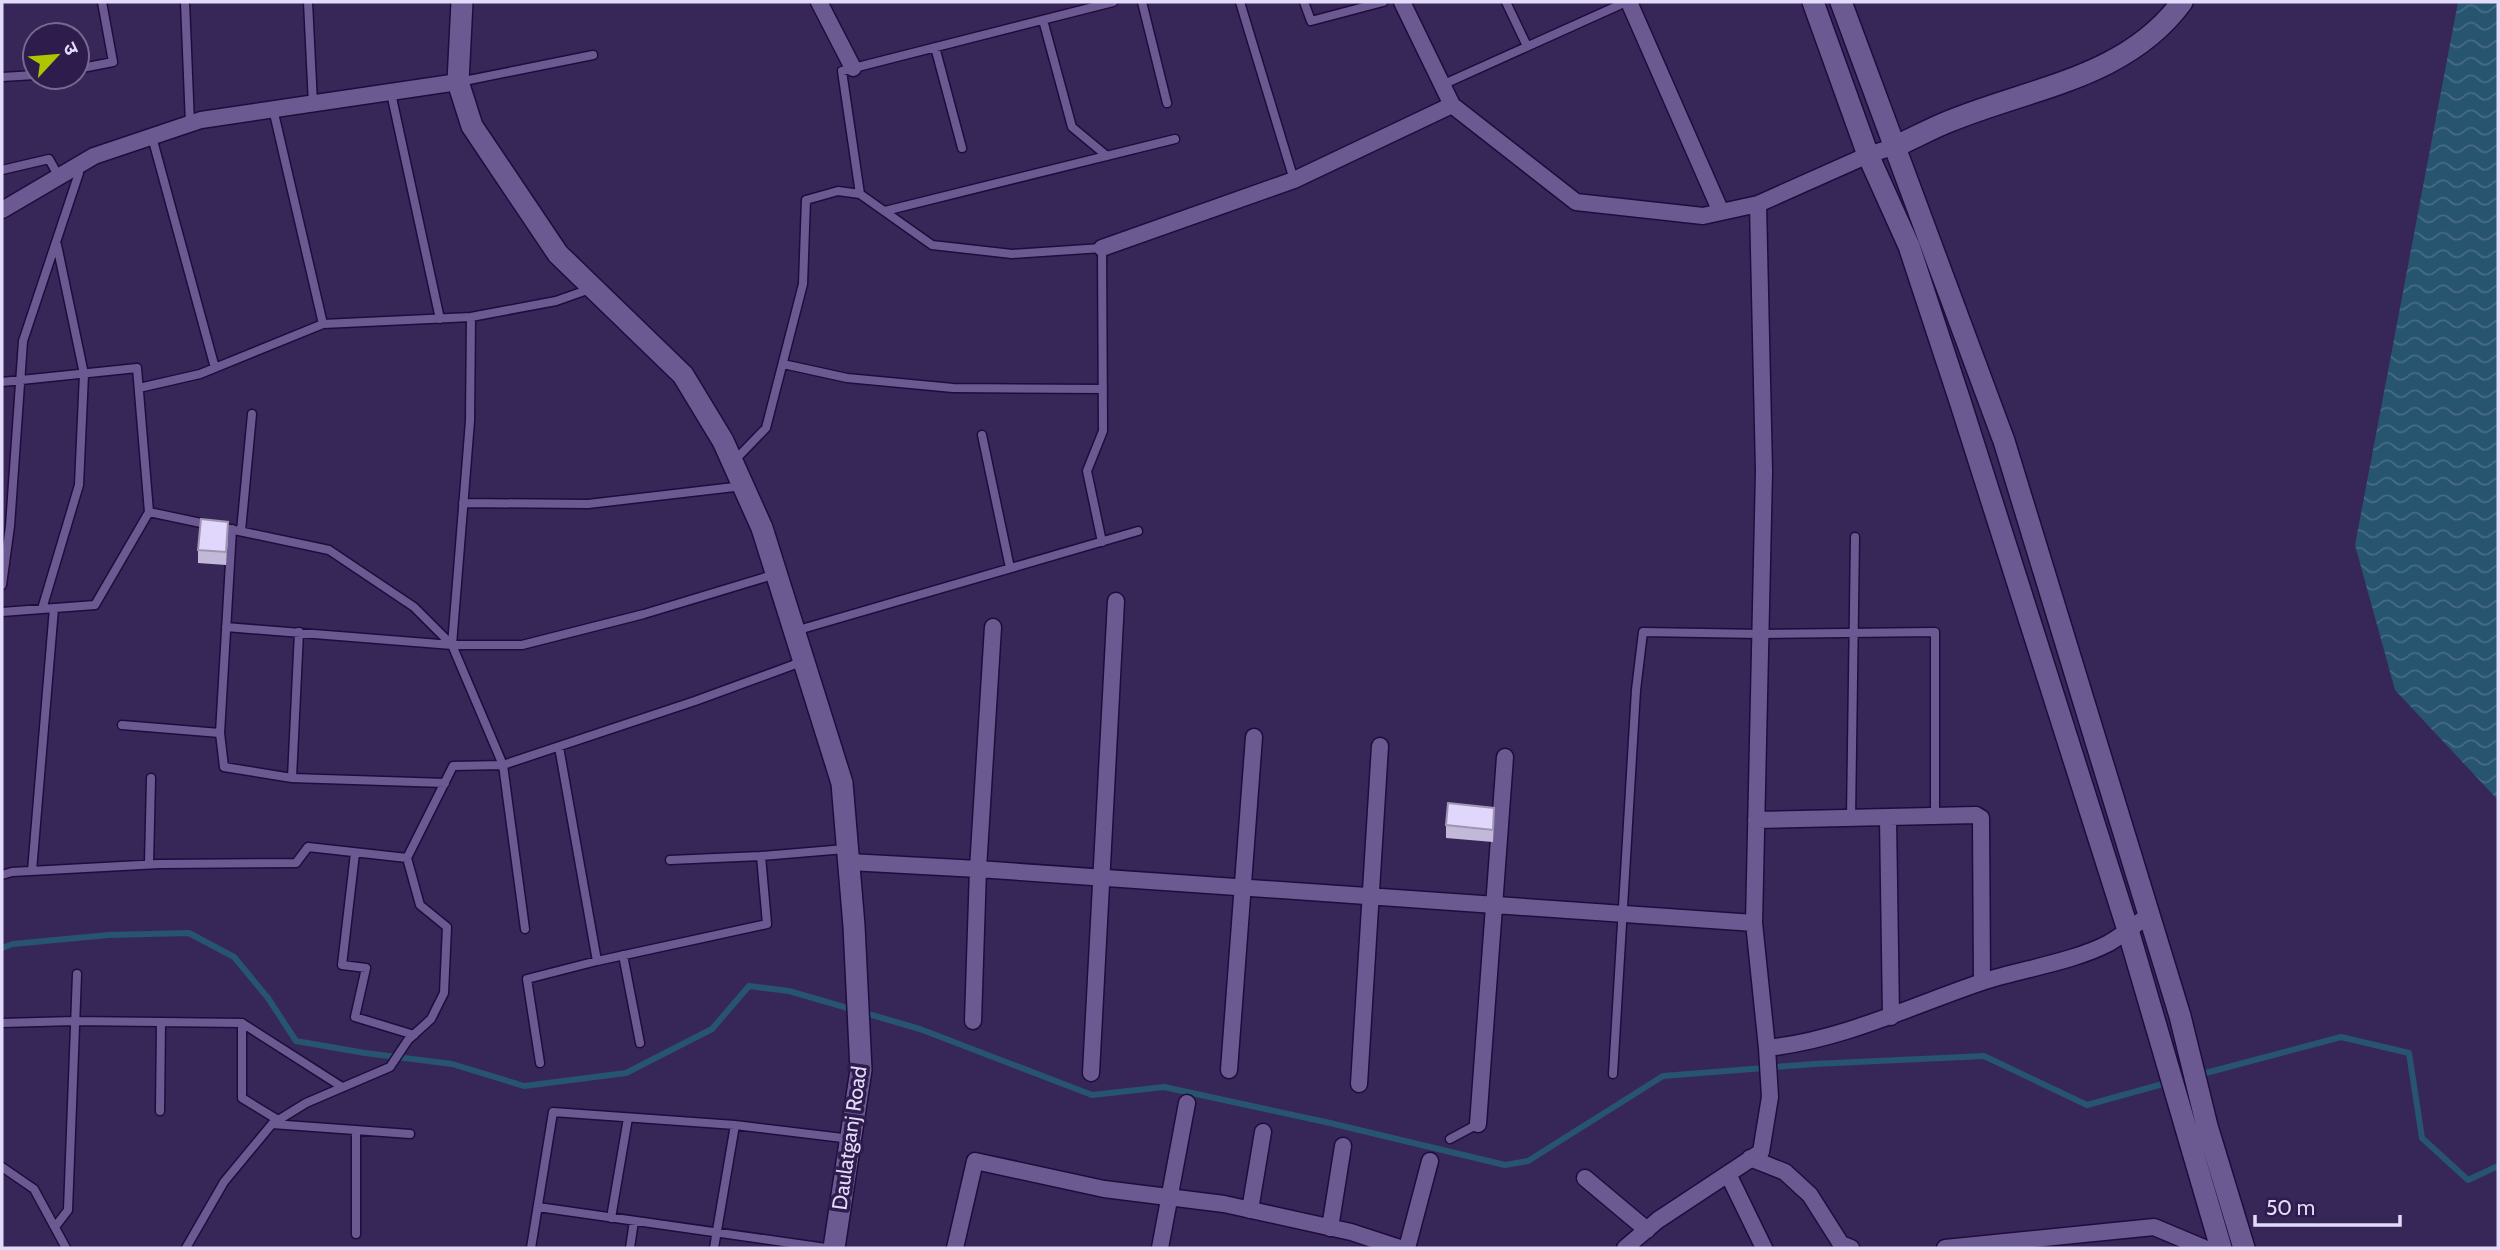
<svg xmlns="http://www.w3.org/2000/svg" width="2500" height="1250" font-family="Cabin,'Noto Sans Devanagari',sans-serif">
<defs>
<pattern id="water-waves" width="16" height="10" patternUnits="userSpaceOnUse" patternTransform="scale(1.75)"><rect width="16" height="10" fill="#27546f"/><path d="M0 5q4-4 8 0t8 0" fill="none" stroke="#466c84"/></pattern>
</defs>
<rect width="100%" height="100%" fill="#372758"/>
<path fill="url(#water-waves)" d="M 2458,2 L 2498,2 L 2498,800 L 2395,690 L 2355,545 Z"/>
<g fill="none" stroke-linecap="round" stroke-linejoin="round">
<path stroke="#27546f" stroke-width="6" d="M 2,948 L 13,944 L 108,935 L 189,933 L 234,957 L 268,998 L 296,1041 L 365,1053 L 452,1064 L 524,1086 L 626,1073 L 712,1029 L 749,986 L 789,991 L 920,1029 L 1092,1095 L 1164,1087 L 1330,1123 L 1505,1165 L 1528,1161 L 1663,1076 L 1814,1064 L 1984,1056 L 2087,1105 L 2170,1082
M 2198,1075 L 2341,1037 L 2409,1053 L 2422,1138 L 2468,1180 L 2498,1166"/>
<g stroke="#1f0c3c" stroke-width="11">
<path id="lane" d="M 185,2 L 190,124
M 308,2 L 313,104
M 1142,2 L 1167,103
M 1240,2 L 1294,180
M 1304,2 L 1311,21 L 1383,2
M 1506,2 L 1527,46
M 1043,20 L 1072,127 L 1107,156
M 935,47 L 962,148
M 77,69 L 113,62 L 102,2
M 2,77 L 35,75
M 459,82 L 593,55
M 1442,85 L 1626,2
M 391,93 L 440,319
M 273,109 L 323,324
M 152,137 L 215,368
M 2,170 L 49,159 L 59,177
M 860,194 L 842,71 L 1113,2
M 885,211 L 1175,139
M 783,364 L 847,378 L 953,388 L 1103,389
M 2,382 L 137,368 L 149,512 L 95,605 L 2,612
M 139,388 L 200,374 L 323,324 L 471,317 L 556,301 L 590,289
M 982,435 L 1010,568
M 735,460 L 766,428 L 803,284 L 806,200 L 838,191 L 860,194 L 932,245 L 1012,254 L 1102,248 L 1103,431 L 1087,471 L 1102,542
M 463,503 L 588,504 L 743,486
M 149,512 L 329,550 L 414,607 L 452,645 L 503,765 L 525,929
M 241,531 L 252,414
M 2,585 L 10,526 L 23,341 L 79,173 L 78,166
M 42,609 L 79,485 L 84,374 L 57,245
M 226,627 L 452,645 L 522,645 L 644,614 L 776,574
M 795,631 L 1138,531
M 452,645 L 470,421 L 471,317
M 122,725 L 220,733 L 232,529
M 220,733 L 224,767 L 292,778 L 445,783
M 559,747 L 597,961
M 292,778 L 299,632
M 1851,818 L 1855,537
M 355,853 L 342,965 L 366,968 L 355,1017 L 414,1035
M 670,860 L 761,856 L 845,849
M 149,864 L 151,778
M 32,871 L 54,608
M 2,875 L 12,872 L 159,864 L 296,863 L 308,847 L 407,858 L 453,766 L 503,765 L 695,701 L 804,661
M 623,955 L 640,1043
M 2,1023 L 75,1021 L 242,1023 L 342,1087
M 242,1023 L 242,1098 L 278,1120
M 540,1063 L 527,979 L 597,961 L 767,924 L 761,856
M 1613,1074 L 1636,690 L 1643,632 L 1760,634 L 1935,632 L 1935,817
M 160,1111 L 161,1022
M 272,1124 L 410,1134
M 356,1130 L 356,1234
M 1450,1139 L 1478,1124
M 2,1167 L 34,1189 L 66,1248
M 538,1207 L 826,1248
M 611,1218 L 628,1118
M 55,1227 L 68,1210 L 77,974
M 186,1248 L 224,1182 L 272,1124 L 306,1103 L 390,1067 L 408,1040 L 431,1019 L 444,993 L 447,927 L 420,905 L 407,858
M 531,1248 L 553,1112 L 735,1125 L 851,1139
M 630,1248 L 634,1221
M 714,1248 L 735,1125"/>
</g>
<g stroke="#1f0c3c" stroke-width="19">
<path id="street" d="M 819,2 L 853,68
M 1402,2 L 1452,105 L 1576,202 L 1703,216 L 1758,204
M 1629,2 L 1721,212
M 2,210 L 94,156 L 201,120 L 458,82
M 1102,248 L 1294,180 L 1452,105
M 1888,818 L 1891,1017
M 1756,820 L 1976,815 L 1981,818 L 1982,982
M 849,862 L 978,869 L 1754,923
M 973,1021 L 978,869 L 993,627
M 1767,1048 C 1842,1040 1911,1006 1982,982 C 2021,969 2073,962 2109,943 C 2123,935 2136,924 2149,915
M 1229,1070 L 1254,737
M 1091,1073 L 1116,601
M 1359,1084 L 1380,746
M 1478,1124 L 1505,757
M 1750,1158 L 1785,1172 L 1810,1195 L 1841,1244 L 1851,1248
M 1728,1174 L 1764,1248
M 1585,1178 L 1647,1230
M 1250,1210 L 1263,1132
M 1330,1228 L 1343,1146
M 955,1248 L 975,1161 L 1104,1189 L 1224,1204 L 1351,1232 L 1400,1248
M 1160,1248 L 1187,1103
M 1407,1248 L 1430,1161
M 1625,1248 L 1658,1220 L 1761,1152 L 1770,1097 L 1767,1048 L 1754,923 L 1764,471 L 1758,204 L 1868,155 L 1896,146
M 1945,1248 L 2154,1227 L 2204,1248"/>
</g>
<g stroke="#1f0c3c" stroke-width="24">
<path id="secondary" d="M 462,2 L 458,82 L 472,126 L 558,254 L 683,375 L 723,441 L 762,528 L 842,783 L 854,926 L 861,1070 L 834,1248
M 1813,2 L 1868,155 L 1909,246 L 1960,401 L 2128,930 L 2221,1248
M 1841,2 L 2004,441 L 2180,1016 L 2207,1126 L 2244,1248
M 1896,146 C 1914,138 1932,128 1950,121 C 2033,87 2126,78 2182,2"/>
</g>
<use href="#lane" stroke="#6b5a91" stroke-width="8"/>
<use href="#street" stroke="#6b5a91" stroke-width="16"/>
<use href="#secondary" stroke="#6b5a91" stroke-width="21"/>
</g>
<path fill="#c2b9d9" d="M 228,535 L 226,565 L 198,563 L 198,550 Z
M 1494,820 L 1493,842 L 1446,838 L 1446,825 Z"/>
<path fill="#9e96b0" d="M 228,522 L 228,535 L 226,565 L 226,552 Z"/>
<path fill="#e1d7fc" stroke="#9e96b0" stroke-width="2" d="M 201,519 L 228,522 L 226,552 L 198,550 Z
M 1448,803 L 1494,808 L 1493,830 L 1446,825 Z"/>
<g text-anchor="middle" dominant-baseline="central" stroke-width="7" stroke-linejoin="round" paint-order="stroke">
<g font-size="21" fill="#e3dbfa" stroke="#2e1c4c">
<text transform="translate(849 1138) rotate(-82)">Daulatganj Road</text>
</g>
</g>
<rect width="2500" height="1250" fill="none" stroke="#e3dbfa" stroke-width="7"/>
<g transform="translate(56 56) rotate(64)"><circle r="33" fill="#2e1c4c" stroke="#766892" stroke-width="2"/>
<path d="M0-5L12 26L0 18L-12 26Z" fill="#b0c500"/>
<text y="-10" font-size="19" font-weight="bold" text-anchor="middle" fill="#e3dbfa">उ</text>
</g>
<path d="M2255 1215v10h145v-10" fill="none" stroke="#e3dbfa" stroke-width="3.5"/>
<text x="2266" y="1215" font-size="21" fill="#e3dbfa" stroke="#2e1c4c" stroke-width="5" paint-order="stroke">50 m</text>
</svg>
